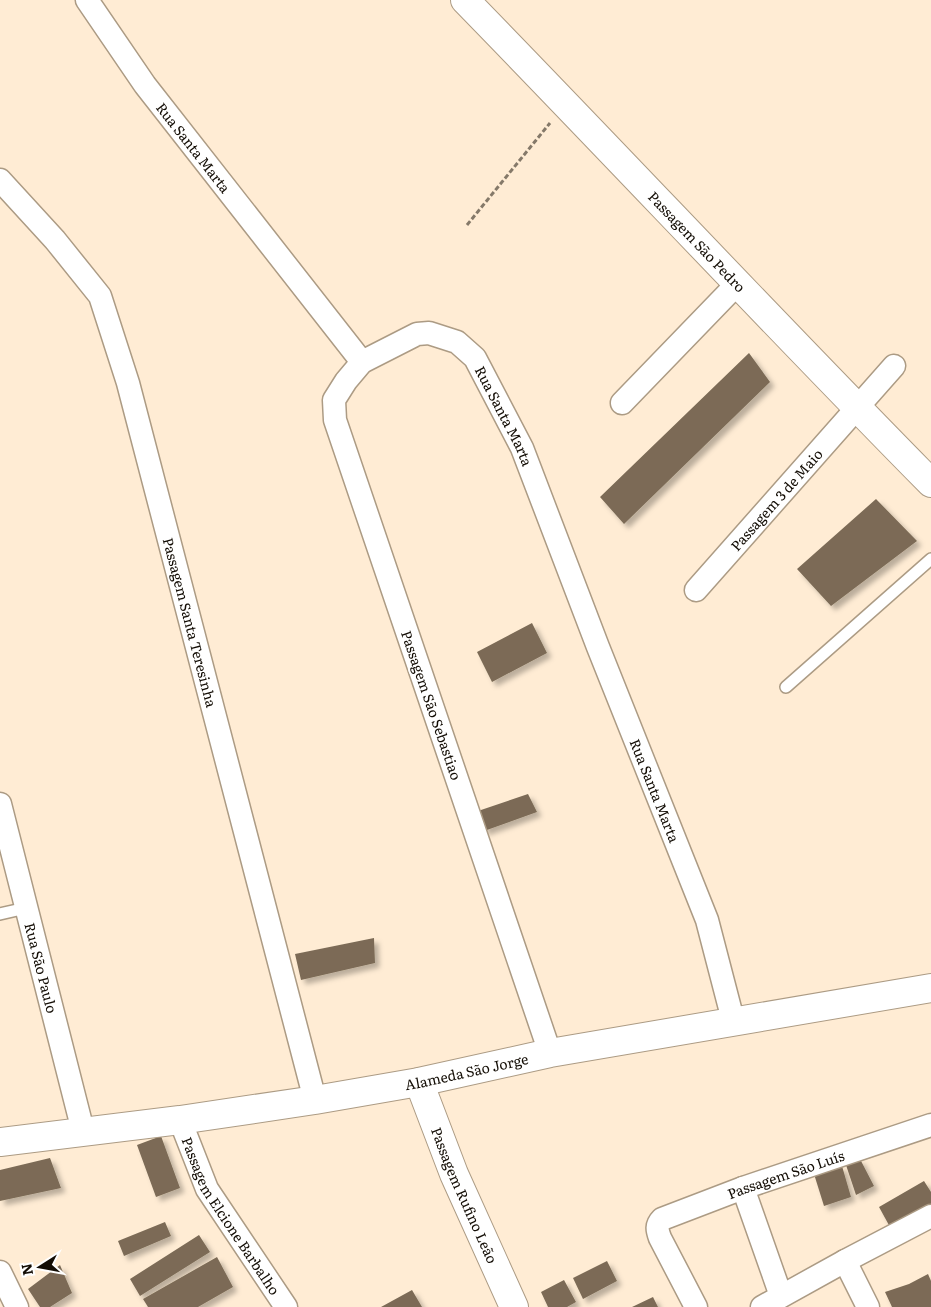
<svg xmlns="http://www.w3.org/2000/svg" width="931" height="1307" font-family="Literata,serif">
<defs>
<filter id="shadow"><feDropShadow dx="4.5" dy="4.5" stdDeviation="2.5" flood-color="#0004"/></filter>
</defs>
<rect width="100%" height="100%" fill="#ffecd4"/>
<path fill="#7b6b56" filter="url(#shadow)" d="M 749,353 L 770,382 L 624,524 L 600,497 Z
M 876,499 L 917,541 L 831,606 L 797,569 Z
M 532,623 L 547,653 L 492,682 L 477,652 Z
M 528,794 L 537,812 L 484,831 L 478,811 Z
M 374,938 L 375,963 L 301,980 L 295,954 Z
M 161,1136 L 180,1188 L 156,1197 L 137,1145 Z
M 50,1158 L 61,1188 L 0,1201 L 0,1170 Z
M 860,1159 L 874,1186 L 856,1195 L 846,1165 Z
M 842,1166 L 851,1197 L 824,1206 L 814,1174 Z
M 924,1181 L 931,1192 L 931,1204 L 890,1227 L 879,1207 Z
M 165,1222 L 171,1236 L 124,1256 L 118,1241 Z
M 199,1235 L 210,1252 L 140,1296 L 130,1279 Z
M 217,1257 L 233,1287 L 198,1307 L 148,1307 L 143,1299 Z
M 607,1261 L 617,1281 L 583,1299 L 573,1278 Z
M 60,1265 L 72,1293 L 50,1307 L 40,1307 L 28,1289 Z
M 928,1274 L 931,1281 L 931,1307 L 892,1307 L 885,1292 L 909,1284 Z
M 564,1280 L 576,1302 L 567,1307 L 548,1307 L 541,1292 Z
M 412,1290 L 422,1307 L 381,1307 Z
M 653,1297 L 658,1307 L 632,1307 Z"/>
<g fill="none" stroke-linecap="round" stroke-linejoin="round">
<g stroke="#ac9b84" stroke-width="14">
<path id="lane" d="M 786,687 L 931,559
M 0,914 L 26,908"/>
</g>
<g stroke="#ac9b84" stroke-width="25">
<g id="street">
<path id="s1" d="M 87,0 L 145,85 L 362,362"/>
<path id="s2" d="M 0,180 L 55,240 L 100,296 L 128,383 L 315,1100"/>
<path d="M 622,403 L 738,283"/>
<path id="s3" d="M 696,590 L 894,366"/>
<path id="s4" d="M 0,804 L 83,1131"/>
<path id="s5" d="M 550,1053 L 335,420 L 334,400 L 346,381 L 362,362 L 417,334 L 429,333 L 457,342 L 475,358 L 522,448 L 598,647 L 707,920 L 733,1020"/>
<path id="s6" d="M 180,1120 L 207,1189 L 286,1307"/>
<path d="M 743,1188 L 781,1296"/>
<path d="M 845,1261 L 868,1307"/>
<path d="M 0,1272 L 17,1307"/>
<path id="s7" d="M 696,1307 L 660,1238 C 657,1230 656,1225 662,1219 L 743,1188 L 931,1125"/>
<path d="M 762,1307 L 845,1261 L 931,1216"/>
</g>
</g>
<g stroke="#ac9b84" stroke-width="30">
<g id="secondary">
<path id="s8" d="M 465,0 C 621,160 774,324 931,483"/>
<path id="s9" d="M 419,1082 L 454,1174 L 514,1307"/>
<path id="s10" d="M 0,1142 L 180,1120 L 315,1100 L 419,1082 L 550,1053 L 931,988"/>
</g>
</g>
<path stroke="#857969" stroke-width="3" stroke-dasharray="5 2.5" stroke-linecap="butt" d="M 467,225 L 550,123"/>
<use href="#lane" stroke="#fff" stroke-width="11"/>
<use href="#street" stroke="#fff" stroke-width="22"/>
<use href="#secondary" stroke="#fff" stroke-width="28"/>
</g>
<g text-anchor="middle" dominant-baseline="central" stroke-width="4" stroke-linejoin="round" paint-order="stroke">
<g font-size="14" fill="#130d05" stroke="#fff">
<text stroke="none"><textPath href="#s1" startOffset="182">Rua Santa Marta</textPath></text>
<text stroke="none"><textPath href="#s8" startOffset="335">Passagem São Pedro</textPath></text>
<text stroke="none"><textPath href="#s5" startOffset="928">Rua Santa Marta</textPath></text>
<text stroke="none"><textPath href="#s3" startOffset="121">Passagem 3 de Maio</textPath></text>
<text stroke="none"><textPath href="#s2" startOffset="492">Passagem Santa Teresinha</textPath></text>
<text transform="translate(432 705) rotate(71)">Passagem São Sebastiao</text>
<text stroke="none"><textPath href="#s5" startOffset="1332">Rua Santa Marta</textPath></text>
<text stroke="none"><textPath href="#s4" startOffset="169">Rua São Paulo</textPath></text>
<text stroke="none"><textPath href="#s10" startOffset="472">Alameda São Jorge</textPath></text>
<text stroke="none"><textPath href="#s7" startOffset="230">Passagem São Luís</textPath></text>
<text stroke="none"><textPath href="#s9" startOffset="122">Passagem Rufino Leão</textPath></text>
<text stroke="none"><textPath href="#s6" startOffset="109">Passagem Elcione Barbalho</textPath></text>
</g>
</g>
<g transform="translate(40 1267) rotate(259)" stroke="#ffffff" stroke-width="4" paint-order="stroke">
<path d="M0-4L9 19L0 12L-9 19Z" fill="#130d05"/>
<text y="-8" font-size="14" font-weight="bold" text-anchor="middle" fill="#130d05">N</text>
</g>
</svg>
